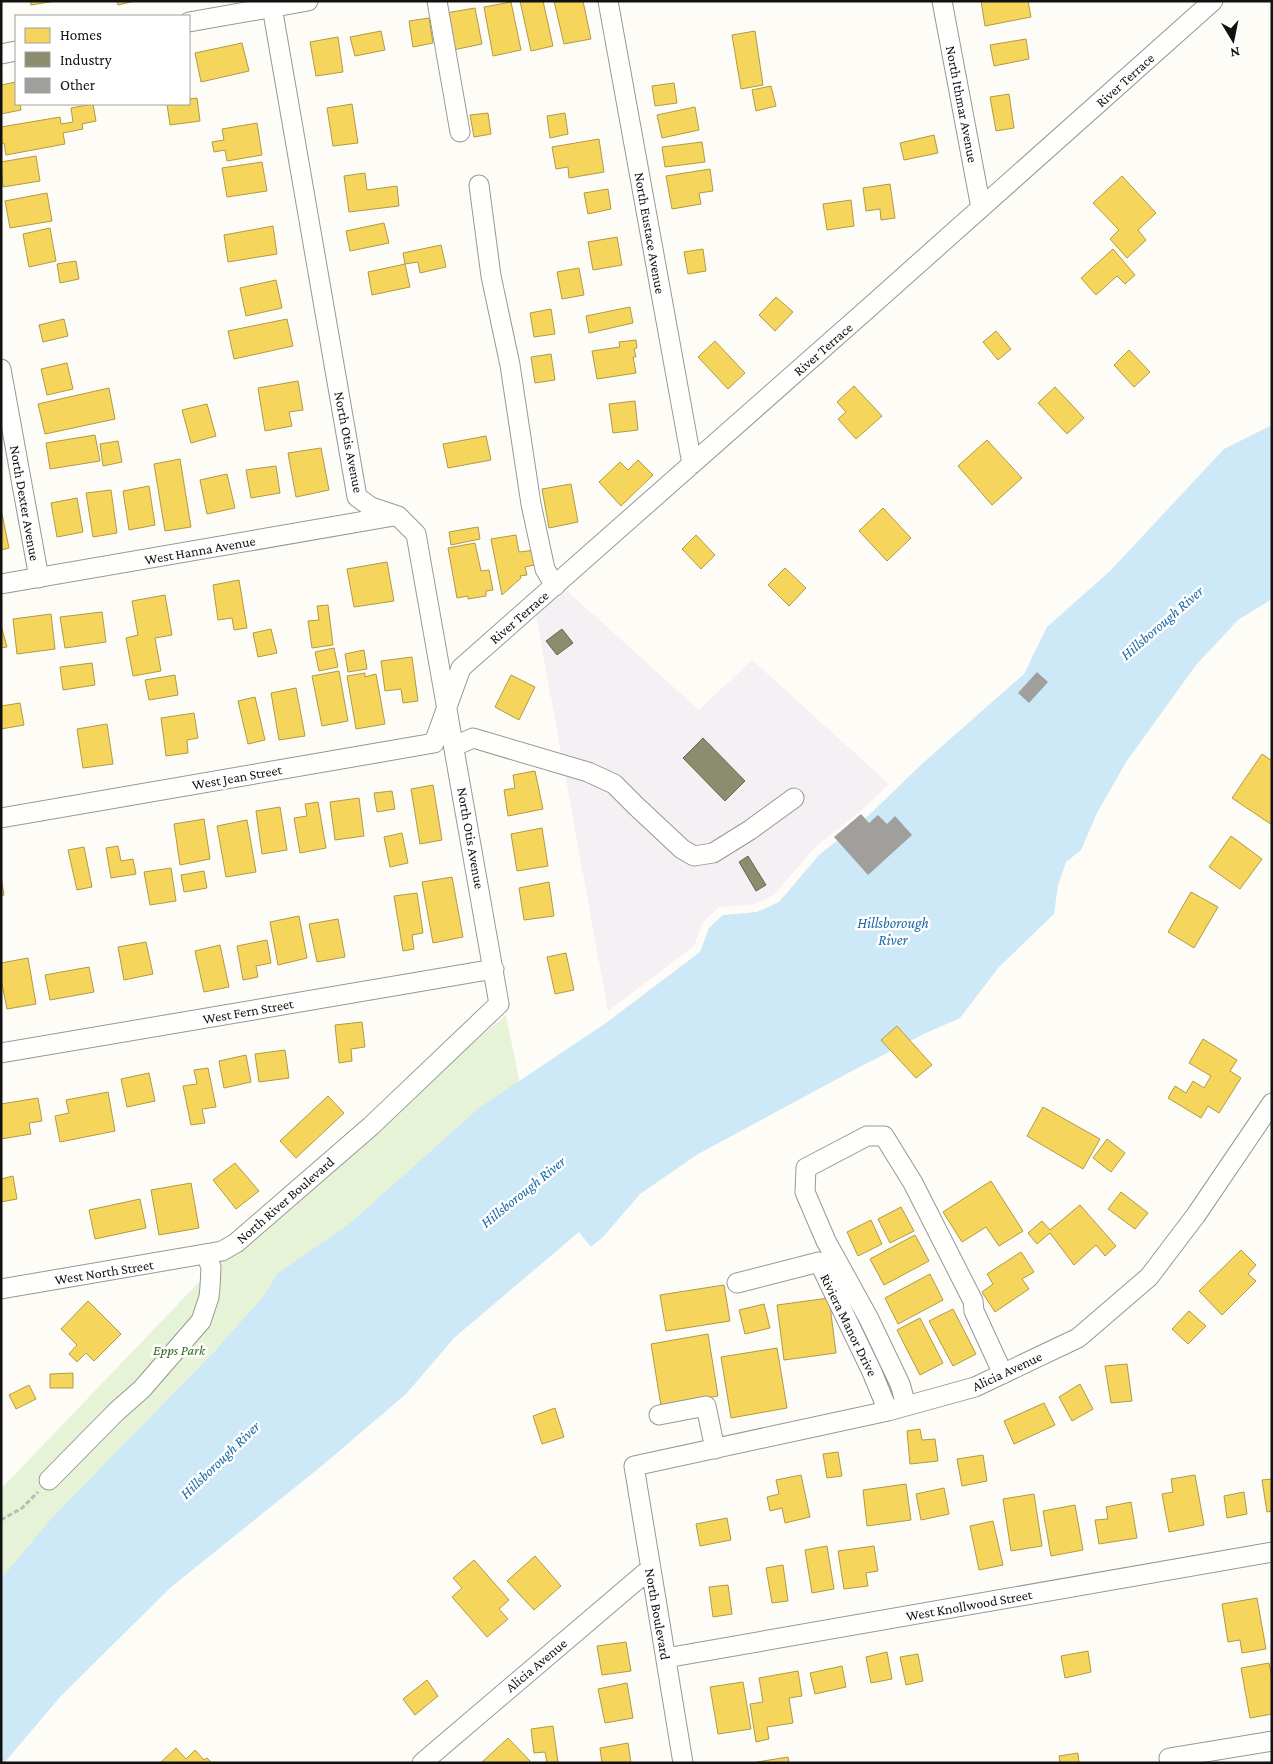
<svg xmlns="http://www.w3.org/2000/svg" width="1273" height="1764" font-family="'Crimson Pro',serif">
<rect width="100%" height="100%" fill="#fdfcf7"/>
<path fill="#f5f0f3" d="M 565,589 L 699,710 L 752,660 L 889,784 L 862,810 L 814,848 L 774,895 L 755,904 L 722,907 L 718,908 L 703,922 L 694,946 L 608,1011 L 536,615 Z"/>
<path fill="#e7f3d7" d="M 506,1015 L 521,1089 L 1,1588 L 1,1489 L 222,1258 Z"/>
<path fill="#cde8f7" d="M 1272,425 L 1272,599 L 1238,620 L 1196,665 L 1126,762 L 1097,813 L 1081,850 L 1066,862 L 1058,885 L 1054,914 L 999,967 L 960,1018 L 926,1033 L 850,1072 L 698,1154 L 640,1194 L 604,1236 L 591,1247 L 579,1232 L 455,1337 L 406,1394 L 324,1464 L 170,1588 L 61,1696 L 4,1763 L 1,1763 L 1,1579 L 51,1519 L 214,1352 L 263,1297 L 278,1273 L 348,1225 L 479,1108 L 606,1023 L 700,952 L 709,928 L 723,915 L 757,912 L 779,902 L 819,855 L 867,817 L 923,763 L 1024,674 L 1047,627 L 1110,571 L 1224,449 Z"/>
<path fill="#f6d55c" stroke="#b19a46" d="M 30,1 L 55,1 L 31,5 Z
M 117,1 L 135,1 L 118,5 Z
M 520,1 L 543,1 L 553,46 L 531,51 Z
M 554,1 L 583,1 L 591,39 L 564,44 Z
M 981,1 L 1028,1 L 1031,17 L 985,26 Z
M 511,2 L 521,50 L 493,56 L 484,7 Z
M 475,8 L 482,44 L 453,50 L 446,13 Z
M 429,18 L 433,43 L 413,47 L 409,21 Z
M 381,31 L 385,50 L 355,56 L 350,37 Z
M 755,31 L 763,85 L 741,89 L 732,35 Z
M 338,37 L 343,72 L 316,76 L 310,42 Z
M 1026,39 L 1029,59 L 994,66 L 990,45 Z
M 242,43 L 249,71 L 201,82 L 195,53 Z
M 16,82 L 16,104 L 20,104 L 21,110 L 1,114 L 1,85 Z
M 674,83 L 677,103 L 655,106 L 652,86 Z
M 771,86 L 776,106 L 756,111 L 752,90 Z
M 1009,94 L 1014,128 L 996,131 L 990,97 Z
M 197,98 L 200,121 L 170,125 L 167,104 L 189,104 L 189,99 Z
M 93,104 L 96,121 L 82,124 L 83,129 L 63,133 L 65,144 L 6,155 L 4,143 L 1,144 L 1,127 L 60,117 L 61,124 L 73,122 L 71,108 Z
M 352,104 L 358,143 L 333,146 L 327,108 Z
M 695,107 L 699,130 L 662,138 L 657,115 Z
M 488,113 L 491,134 L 474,137 L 470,115 Z
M 565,113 L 568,134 L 550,138 L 547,116 Z
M 257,123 L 262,155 L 227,161 L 225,150 L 214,152 L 212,142 L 224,140 L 222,129 Z
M 934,135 L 938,153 L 904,160 L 900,143 Z
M 599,139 L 604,172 L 569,178 L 568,167 L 556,169 L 552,147 Z
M 702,142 L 705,162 L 665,167 L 662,147 Z
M 36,156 L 40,181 L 3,187 L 1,162 Z
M 262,162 L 267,191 L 227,197 L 222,168 Z
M 710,169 L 713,191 L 699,193 L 701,204 L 672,209 L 666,176 Z
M 365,173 L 367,190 L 397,186 L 399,206 L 349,212 L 344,176 Z
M 1122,176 L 1156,213 L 1138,230 L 1146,240 L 1127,258 L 1110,239 L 1119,230 L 1093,203 Z
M 890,184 L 895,218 L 881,220 L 880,209 L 866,211 L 863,188 Z
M 608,189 L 611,209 L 588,214 L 584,193 Z
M 47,193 L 52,221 L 10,228 L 5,201 Z
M 851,200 L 854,226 L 827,230 L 823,204 Z
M 384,223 L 389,243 L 350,251 L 346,231 Z
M 273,226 L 277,254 L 228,262 L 224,235 Z
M 50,228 L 56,261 L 29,267 L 23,234 Z
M 617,237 L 622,265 L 593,270 L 588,242 Z
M 441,245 L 446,267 L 420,273 L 418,262 L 405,264 L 403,253 Z
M 703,249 L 706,271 L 688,274 L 684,252 Z
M 1113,249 L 1135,275 L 1125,284 L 1117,276 L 1096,295 L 1081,278 Z
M 76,261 L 79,279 L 60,283 L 57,264 Z
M 405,264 L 410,287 L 372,295 L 368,272 Z
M 579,268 L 584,295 L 562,299 L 557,272 Z
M 276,280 L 282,308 L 246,316 L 240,288 Z
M 776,297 L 793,312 L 775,331 L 759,315 Z
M 630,307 L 633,323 L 589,333 L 586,316 Z
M 551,309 L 555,334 L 534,337 L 530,313 Z
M 64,319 L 68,336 L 43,342 L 39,325 Z
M 287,319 L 293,346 L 234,359 L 228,331 Z
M 996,331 L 1011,349 L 998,360 L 983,342 Z
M 636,340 L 637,348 L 634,349 L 636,357 L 633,357 L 636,373 L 597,379 L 592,351 L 620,347 L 619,342 Z
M 715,341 L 745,373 L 728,389 L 698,357 Z
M 1129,350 L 1150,372 L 1134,387 L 1114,365 Z
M 551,354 L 555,380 L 535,383 L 531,357 Z
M 67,363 L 73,389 L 47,395 L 41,369 Z
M 298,381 L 303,410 L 289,412 L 292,426 L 265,431 L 258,388 Z
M 854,386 L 882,416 L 856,439 L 838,419 L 846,412 L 837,402 Z
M 1055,387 L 1084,418 L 1067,434 L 1038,403 Z
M 109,388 L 115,419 L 45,434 L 38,404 Z
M 635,401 L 638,430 L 613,433 L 609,404 Z
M 207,404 L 216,436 L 191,443 L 182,410 Z
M 95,435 L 100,461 L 50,469 L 46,443 Z
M 486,436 L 491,460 L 448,468 L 443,444 Z
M 987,440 L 1022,478 L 992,505 L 958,466 Z
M 118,441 L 122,462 L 103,466 L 100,444 Z
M 321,448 L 329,490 L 296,497 L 288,453 Z
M 180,459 L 191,527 L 165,531 L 154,464 Z
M 638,460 L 653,475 L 621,506 L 599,482 L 620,462 L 628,470 Z
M 276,466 L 280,493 L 251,498 L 246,470 Z
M 227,474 L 235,508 L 207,514 L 200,480 Z
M 571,484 L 578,522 L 549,528 L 542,489 Z
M 149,486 L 155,525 L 129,530 L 123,491 Z
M 111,490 L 117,533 L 93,537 L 86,493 Z
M 77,498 L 83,532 L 57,537 L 51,503 Z
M 883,508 L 911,538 L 887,561 L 859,531 Z
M 1,509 L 9,548 L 1,550 Z
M 478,527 L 480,539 L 451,545 L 449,532 Z
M 516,535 L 519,552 L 536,550 L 539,564 L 525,567 L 527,575 L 520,576 L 521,578 L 502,595 L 491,539 Z
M 696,535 L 715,555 L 701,569 L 682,549 Z
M 475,543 L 481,571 L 489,570 L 493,590 L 486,591 L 486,596 L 468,599 L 468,596 L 457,598 L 448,548 Z
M 387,562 L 394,601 L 354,607 L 347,569 Z
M 785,568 L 806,588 L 789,606 L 768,585 Z
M 239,580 L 247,628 L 234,630 L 232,618 L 218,620 L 213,585 Z
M 165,595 L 172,635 L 155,638 L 161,671 L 133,676 L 126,638 L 138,635 L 132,601 Z
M 328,605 L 333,645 L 312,648 L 308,621 L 319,620 L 317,606 Z
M 102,612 L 106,642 L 65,648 L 60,617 Z
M 51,614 L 55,649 L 17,654 L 13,619 Z
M 1,625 L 7,647 L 1,648 Z
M 271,629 L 277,653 L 258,657 L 253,633 Z
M 334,648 L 338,667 L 319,671 L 315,652 Z
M 364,650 L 367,669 L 348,672 L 345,654 Z
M 412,657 L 418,701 L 403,703 L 401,689 L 385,691 L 381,661 Z
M 92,663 L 95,685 L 63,690 L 60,667 Z
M 339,671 L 348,721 L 322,726 L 312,676 Z
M 365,673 L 365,677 L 376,674 L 385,724 L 356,729 L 347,676 Z
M 175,675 L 178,695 L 149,700 L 145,680 Z
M 511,675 L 535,687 L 519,720 L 495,707 Z
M 296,688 L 305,736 L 279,740 L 271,693 Z
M 255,697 L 265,740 L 248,744 L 238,701 Z
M 20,703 L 24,725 L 1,729 L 1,706 Z
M 194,713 L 198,738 L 187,740 L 188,753 L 166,756 L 161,718 Z
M 107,724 L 113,764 L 83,768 L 77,729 Z
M 1262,754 L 1272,761 L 1272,825 L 1232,798 Z
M 535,771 L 543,809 L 508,816 L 504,790 L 515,788 L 513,775 Z
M 433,785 L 442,840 L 420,844 L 411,789 Z
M 392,791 L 395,809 L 377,812 L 374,793 Z
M 359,798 L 364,836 L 335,840 L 330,802 Z
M 318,802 L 326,848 L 300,853 L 294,818 L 307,816 L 305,804 Z
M 280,807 L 287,850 L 262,854 L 256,811 Z
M 204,819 L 210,859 L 180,865 L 174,824 Z
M 247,820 L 256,872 L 226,877 L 217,826 Z
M 542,828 L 548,866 L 517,871 L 511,834 Z
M 402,833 L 408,863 L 390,867 L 384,837 Z
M 1231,836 L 1262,859 L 1240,889 L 1209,867 Z
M 118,846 L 121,861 L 133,859 L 136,874 L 111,878 L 106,848 Z
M 84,847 L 92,887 L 77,890 L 68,850 Z
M 171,868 L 176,901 L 150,905 L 144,872 Z
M 204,871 L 207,888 L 184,892 L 181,875 Z
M 1,876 L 4,895 L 1,896 Z
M 452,877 L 463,937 L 433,943 L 422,882 Z
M 549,882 L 554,916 L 524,920 L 519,888 Z
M 1191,892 L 1218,907 L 1194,948 L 1168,932 Z
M 417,893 L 423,933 L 412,935 L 414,949 L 403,951 L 394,896 Z
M 299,916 L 307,958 L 278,965 L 270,922 Z
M 338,919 L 345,957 L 317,962 L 309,924 Z
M 267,940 L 271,963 L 256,966 L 258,977 L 243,980 L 237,946 Z
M 146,942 L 153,974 L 124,980 L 118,947 Z
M 220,945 L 229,987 L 204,992 L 195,951 Z
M 566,953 L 574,990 L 555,994 L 547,957 Z
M 28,958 L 36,1004 L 7,1009 L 1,979 L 1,963 Z
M 89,967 L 94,992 L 50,1000 L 45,975 Z
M 362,1022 L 365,1047 L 351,1049 L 352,1061 L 339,1063 L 335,1025 Z
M 897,1026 L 932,1065 L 916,1078 L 881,1040 Z
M 1203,1039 L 1237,1060 L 1230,1071 L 1241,1078 L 1219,1113 L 1208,1106 L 1201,1118 L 1168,1098 L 1175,1086 L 1186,1093 L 1193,1081 L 1204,1088 L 1211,1076 L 1189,1063 Z
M 285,1050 L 289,1078 L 259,1082 L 255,1054 Z
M 246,1055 L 251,1082 L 224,1088 L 219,1061 Z
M 208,1068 L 216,1107 L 202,1109 L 205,1123 L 191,1125 L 183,1086 L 197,1084 L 194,1070 Z
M 149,1073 L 155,1101 L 127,1107 L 121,1079 Z
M 108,1092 L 115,1131 L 60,1142 L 55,1116 L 69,1113 L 66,1100 Z
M 328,1096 L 344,1113 L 296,1158 L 280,1141 Z
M 38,1098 L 42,1121 L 29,1123 L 31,1134 L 1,1139 L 1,1104 Z
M 1043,1107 L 1100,1139 L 1083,1169 L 1027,1136 Z
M 1107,1139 L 1125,1153 L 1111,1172 L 1093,1158 Z
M 235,1163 L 259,1191 L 236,1209 L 213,1180 Z
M 13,1176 L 17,1199 L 1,1202 L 1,1179 Z
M 991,1181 L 1023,1231 L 999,1246 L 986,1227 L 962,1242 L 943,1212 Z
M 191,1183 L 199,1228 L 159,1235 L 151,1190 Z
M 1121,1192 L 1148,1213 L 1135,1229 L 1108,1209 Z
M 140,1199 L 146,1228 L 95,1239 L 89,1210 Z
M 1080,1205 L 1116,1246 L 1105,1256 L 1096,1245 L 1074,1265 L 1050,1233 L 1037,1244 L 1028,1233 L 1042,1221 L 1050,1230 Z
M 901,1207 L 914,1231 L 890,1243 L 878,1219 Z
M 871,1220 L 882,1244 L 858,1256 L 847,1232 Z
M 915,1235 L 929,1261 L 884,1285 L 870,1259 Z
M 1241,1250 L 1256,1265 L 1248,1274 L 1256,1281 L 1222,1315 L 1199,1291 Z
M 1021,1252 L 1034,1272 L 1022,1279 L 1029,1289 L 995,1312 L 982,1292 L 993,1284 L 987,1274 Z
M 930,1274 L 943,1300 L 898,1324 L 885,1298 Z
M 724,1285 L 730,1321 L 666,1331 L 660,1295 Z
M 829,1298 L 836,1353 L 784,1360 L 777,1305 Z
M 88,1301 L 121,1334 L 94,1361 L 86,1353 L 77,1362 L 69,1354 L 77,1345 L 61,1329 Z
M 764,1304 L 770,1328 L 745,1334 L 739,1310 Z
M 953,1309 L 976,1354 L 953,1366 L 929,1321 Z
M 1189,1311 L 1206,1326 L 1188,1344 L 1172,1329 Z
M 920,1318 L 943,1363 L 920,1375 L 897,1330 Z
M 708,1334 L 718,1396 L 661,1406 L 651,1344 Z
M 777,1348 L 787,1408 L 731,1418 L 721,1357 Z
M 1127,1364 L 1132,1401 L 1111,1403 L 1105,1366 Z
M 73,1373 L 73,1388 L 50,1388 L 50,1374 Z
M 1080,1384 L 1093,1409 L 1072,1421 L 1059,1397 Z
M 29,1385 L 36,1399 L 16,1409 L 9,1395 Z
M 1044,1403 L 1055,1425 L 1014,1444 L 1004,1421 Z
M 555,1408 L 564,1437 L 542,1444 L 533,1416 Z
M 920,1429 L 922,1440 L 935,1439 L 938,1461 L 910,1464 L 907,1431 Z
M 838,1452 L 842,1476 L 827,1478 L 823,1454 Z
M 983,1455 L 987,1481 L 962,1486 L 957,1459 Z
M 801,1475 L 810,1517 L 785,1523 L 782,1508 L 770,1511 L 767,1497 L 779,1494 L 776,1480 Z
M 1195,1475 L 1204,1525 L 1169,1532 L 1162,1494 L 1173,1492 L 1171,1479 Z
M 1272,1479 L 1272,1511 L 1267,1512 L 1262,1480 Z
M 906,1484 L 911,1520 L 867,1526 L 863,1490 Z
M 944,1488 L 949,1514 L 921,1520 L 916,1494 Z
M 1244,1492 L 1247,1514 L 1227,1518 L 1224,1496 Z
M 1034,1494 L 1042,1546 L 1011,1551 L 1003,1499 Z
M 1131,1502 L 1137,1538 L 1099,1544 L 1095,1520 L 1108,1519 L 1106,1507 Z
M 1075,1505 L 1083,1550 L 1051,1556 L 1043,1511 Z
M 727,1518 L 731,1540 L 700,1546 L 696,1524 Z
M 993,1521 L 1003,1565 L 979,1570 L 970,1526 Z
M 827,1546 L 834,1589 L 812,1593 L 805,1550 Z
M 874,1546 L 878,1571 L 866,1573 L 868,1586 L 844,1589 L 838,1551 Z
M 535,1556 L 561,1586 L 534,1610 L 507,1581 Z
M 474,1560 L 509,1600 L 499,1609 L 508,1619 L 487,1637 L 452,1597 L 462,1588 L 453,1578 Z
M 783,1565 L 788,1601 L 772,1603 L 766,1568 Z
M 728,1585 L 732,1614 L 713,1617 L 709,1587 Z
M 1257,1598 L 1266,1649 L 1242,1653 L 1240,1640 L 1228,1642 L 1222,1604 Z
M 626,1642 L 631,1671 L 602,1675 L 597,1646 Z
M 1088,1651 L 1091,1672 L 1065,1678 L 1061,1656 Z
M 887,1652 L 892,1679 L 871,1683 L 866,1657 Z
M 918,1654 L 923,1681 L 906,1685 L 900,1657 Z
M 1269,1663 L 1272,1678 L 1272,1714 L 1250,1718 L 1241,1668 Z
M 842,1666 L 846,1687 L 815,1694 L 810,1673 Z
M 798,1671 L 802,1696 L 789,1698 L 793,1723 L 767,1727 L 769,1739 L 756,1742 L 750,1704 L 763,1702 L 759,1678 Z
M 427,1680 L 438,1696 L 415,1715 L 403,1699 Z
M 743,1682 L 751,1729 L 718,1734 L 710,1687 Z
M 627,1683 L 633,1718 L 605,1723 L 598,1689 Z
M 553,1726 L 558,1762 L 547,1763 L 545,1752 L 534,1753 L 531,1729 Z
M 508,1738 L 530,1761 L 528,1763 L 481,1763 Z
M 628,1743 L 631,1763 L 602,1763 L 600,1748 Z
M 176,1748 L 186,1759 L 195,1750 L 204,1760 L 207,1758 L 212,1763 L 160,1763 Z
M 1078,1753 L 1079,1763 L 1060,1763 L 1059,1756 Z
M 788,1757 L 789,1763 L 757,1763 L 757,1762 Z"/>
<path fill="#8c8c6e" stroke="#676752" d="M 562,629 L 573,643 L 557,655 L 546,641 Z
M 703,738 L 745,781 L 725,801 L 683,758 Z
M 748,856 L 766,885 L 756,891 L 739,862 Z"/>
<path fill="#a19f9c" d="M 1037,672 L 1048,682 L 1029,703 L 1018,693 Z
M 861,814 L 869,823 L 878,815 L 887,824 L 895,816 L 912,835 L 868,875 L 834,837 Z"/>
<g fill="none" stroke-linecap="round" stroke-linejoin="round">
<g stroke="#979795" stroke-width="21">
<path id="minor" d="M 437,1 L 460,132
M 608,1 L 692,464
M 942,1 L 981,208
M 189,22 L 308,1
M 1,54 L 16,51
M 479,185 L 491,276 L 510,365 L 531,504 L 545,569 L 555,586
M 1,369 L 39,578
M 1,584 L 394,516
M 455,746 L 473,738 L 588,772 L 614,784 L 636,806 L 682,849 L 694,856 L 713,853 L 750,830 L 794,798
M 1,818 L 434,743 L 461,668 L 872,305 L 1213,1
M 1,1053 L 494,969
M 737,1283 L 819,1262 L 872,1372 L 888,1411
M 1,1289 L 222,1251 L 236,1243 L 371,1126 L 499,1004 L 416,534 L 398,516 L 371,507 L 357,497 L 271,1
M 906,1405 L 900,1384 L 869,1319 L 826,1241 L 805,1192 L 806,1168 L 867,1136 L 884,1136 L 913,1183 L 973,1301 L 974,1311 L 1003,1374
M 659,1415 L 706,1406 L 715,1449
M 49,1480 L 117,1411 L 142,1389 L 201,1321 L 209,1297 L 210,1287 L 211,1267 L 206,1255
M 666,1658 L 1272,1552
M 1169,1758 L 1272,1741
M 422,1763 L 651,1568
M 683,1763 L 634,1466 L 888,1411 L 975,1387 L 1078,1338 L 1149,1277 L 1196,1215 L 1272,1103"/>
</g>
<path stroke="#b9b9b8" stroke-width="3" stroke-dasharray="5 2.5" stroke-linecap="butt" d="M 1,1520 L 22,1508 L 38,1492"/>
<use href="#minor" stroke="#fffffe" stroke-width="19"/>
</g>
<g text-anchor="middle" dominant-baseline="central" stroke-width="5" stroke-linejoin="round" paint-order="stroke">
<g font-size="14" fill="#111" stroke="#fff">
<text transform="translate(1125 80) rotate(-42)">River Terrace</text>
<text transform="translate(962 104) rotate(79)">North Ithmar Avenue</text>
<text transform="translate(650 233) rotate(80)">North Eustace Avenue</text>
<text transform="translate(823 349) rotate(-41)">River Terrace</text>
<text transform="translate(349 442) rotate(79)">North Otis Avenue</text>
<text transform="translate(25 503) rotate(80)">North Dexter Avenue</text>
<text transform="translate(200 550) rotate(-10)">West Hanna Avenue</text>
<text transform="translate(519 617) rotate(-41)">River Terrace</text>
<text transform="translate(237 777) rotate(-10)">West Jean Street</text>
<text transform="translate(471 838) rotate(80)">North Otis Avenue</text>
<text transform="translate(248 1011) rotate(-10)">West Fern Street</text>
<text transform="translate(285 1200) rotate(-41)">North River Boulevard</text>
<text transform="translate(104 1272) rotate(-9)">West North Street</text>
<text transform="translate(849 1325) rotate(64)">Riviera Manor Drive</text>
<text transform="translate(1007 1371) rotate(-25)">Alicia Avenue</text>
<text transform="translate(969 1605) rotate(-10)">West Knollwood Street</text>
<text transform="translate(658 1614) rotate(80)">North Boulevard</text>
<text transform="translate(536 1665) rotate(-40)">Alicia Avenue</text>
</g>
<g font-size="14" font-style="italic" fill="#2f6b1f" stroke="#fff">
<text x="179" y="1350">Epps Park</text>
</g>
<g font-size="15" font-style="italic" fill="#1768a6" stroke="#fff">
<text transform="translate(1162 623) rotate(-41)">Hillsborough River</text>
<text x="893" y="923">Hillsborough<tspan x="893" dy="17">River</tspan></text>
<text transform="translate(523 1192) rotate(-39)">Hillsborough River</text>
<text transform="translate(220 1460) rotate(-44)">Hillsborough River</text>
</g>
</g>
<rect width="1273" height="1764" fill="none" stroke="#111111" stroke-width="5"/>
<rect x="15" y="15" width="175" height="90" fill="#ffffff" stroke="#a0a0a0"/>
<rect x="25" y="28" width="25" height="15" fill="#f6d55c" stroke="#a0a0a0"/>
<text x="60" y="40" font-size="15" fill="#111111">Homes</text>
<rect x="25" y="52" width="25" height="15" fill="#8c8c6e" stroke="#a0a0a0"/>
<text x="60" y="65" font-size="15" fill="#111111">Industry</text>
<rect x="25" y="78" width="25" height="15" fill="#a19f9c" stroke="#a0a0a0"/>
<text x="60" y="90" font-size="15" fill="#111111">Other</text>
<g transform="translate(1233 40) rotate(170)" stroke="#ffffff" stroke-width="4" paint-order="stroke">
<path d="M0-4L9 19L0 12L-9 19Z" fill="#111111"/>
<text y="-8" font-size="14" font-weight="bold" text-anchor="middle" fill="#111111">N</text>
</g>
</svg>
